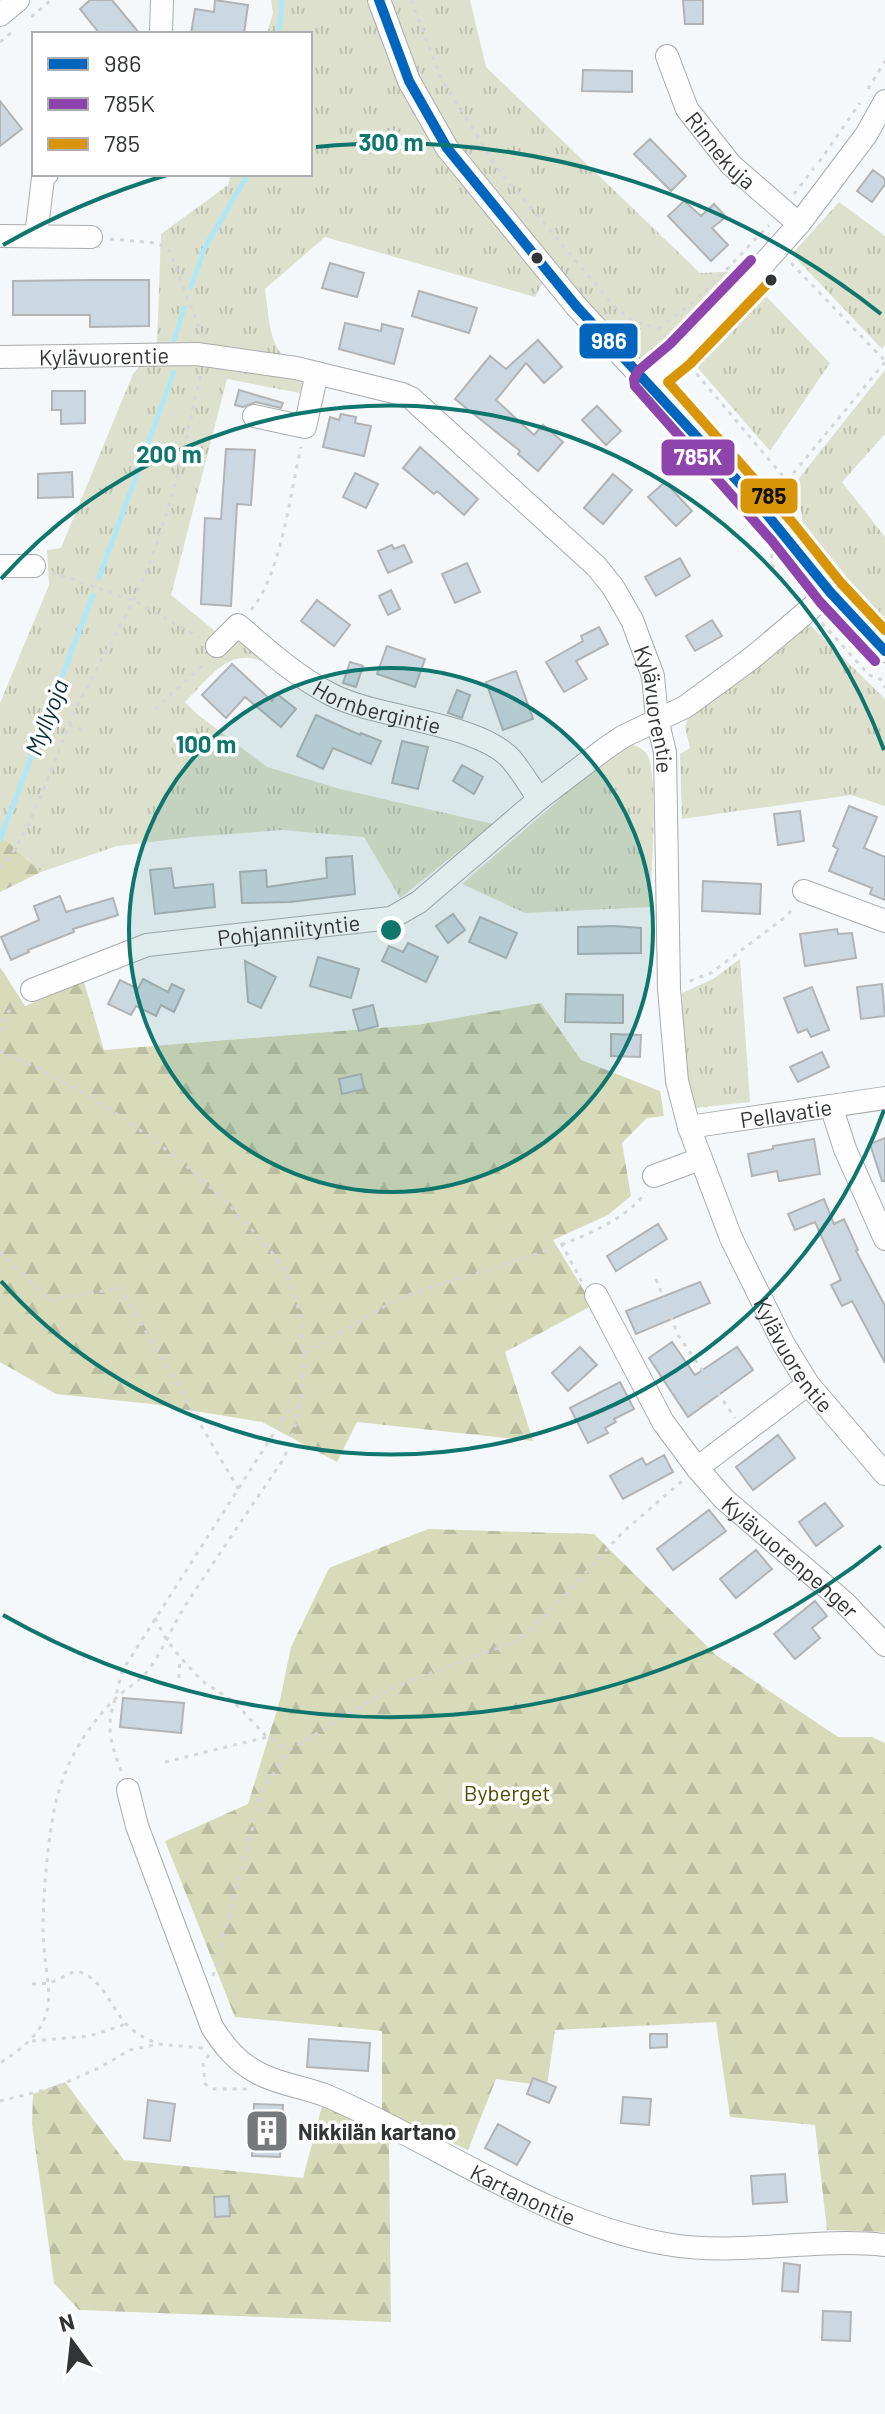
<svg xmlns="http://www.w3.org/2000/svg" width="885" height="2414" font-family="Barlow,sans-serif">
<defs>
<pattern id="grass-tufts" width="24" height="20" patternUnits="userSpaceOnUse" patternTransform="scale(2)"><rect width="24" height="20" fill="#dde0cc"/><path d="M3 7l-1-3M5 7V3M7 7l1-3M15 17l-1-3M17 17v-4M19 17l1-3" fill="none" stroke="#bec1b0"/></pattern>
<pattern id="forest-firs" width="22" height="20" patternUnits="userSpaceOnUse" patternTransform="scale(2)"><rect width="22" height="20" fill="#d8dbba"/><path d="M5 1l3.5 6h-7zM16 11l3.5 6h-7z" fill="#babda0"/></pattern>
</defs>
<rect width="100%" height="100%" fill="#f5f8fa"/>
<path fill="url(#grass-tufts)" d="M 271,0 L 470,0 L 486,67 L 700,273 L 761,270 L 648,381 L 548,273 L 535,297 L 325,237 L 265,289 C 271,331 268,362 317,373 L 305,394 L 227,379 L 171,595 L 220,635 L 258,625 L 270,665 C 230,643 212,676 185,702 L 197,714 L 267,767 L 340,789 L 493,824 L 400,898 L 364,837 L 282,830 L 192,837 L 117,846 L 41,872 L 0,835 L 0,703 L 49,585 L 47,550 L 61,548 L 133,374 L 157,344 L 161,234 L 228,185 L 231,174 L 310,174 L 310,34 L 267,34 L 273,13 Z
M 839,202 L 885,236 L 885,345 L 882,349 L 792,254 Z
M 763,293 L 830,363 L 770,451 L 697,367 Z
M 885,370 L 885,434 L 842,482 L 885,537 L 885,630 L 799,529 C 806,513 800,507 790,494 L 792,487 Z
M 808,623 L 885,699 L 885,806 L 851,795 L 682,819 L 680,754 L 690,748 L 685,727 L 690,711 Z
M 634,745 C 640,748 645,750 648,756 C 659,784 651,873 650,907 L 525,913 L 462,884 L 552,806 L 608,752 Z
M 740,959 L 750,1102 L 694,1108 L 685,1080 L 682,993 L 713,979 Z"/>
<path fill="url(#forest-firs)" d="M 0,835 L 41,872 L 0,892 Z
M 0,967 L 25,1006 L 84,982 L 104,1050 L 417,1025 L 541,1003 L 581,1060 L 660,1091 L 664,1116 L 647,1118 L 622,1143 L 631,1196 L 608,1215 L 553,1240 L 593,1305 L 505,1352 L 533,1441 L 357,1422 L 337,1462 L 262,1422 L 152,1404 L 56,1394 L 0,1362 Z
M 428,1529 L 594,1534 L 716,1655 L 838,1737 L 872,1737 L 885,1743 L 885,2232 L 827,2230 L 815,2125 L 730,2117 L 716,2022 L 555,2030 L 547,2086 L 496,2079 L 468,2150 L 382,2112 L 382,2031 L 235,2017 L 165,1841 L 248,1804 L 280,1700 L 291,1647 L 329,1568 Z
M 65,2082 L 124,2160 L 303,2178 L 323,2102 L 389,2141 L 391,2322 L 79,2310 L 54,2283 L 32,2124 L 33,2094 Z"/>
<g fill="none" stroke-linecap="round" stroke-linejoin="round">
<path stroke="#afe7f6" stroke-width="5" d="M 279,34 L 282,0
M 191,287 L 204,249 L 248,174
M 174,340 L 184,308
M 99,578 L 174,372
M 0,839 L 93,595"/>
</g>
<path fill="#ccd8e1" stroke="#b1b3b5" stroke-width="2" d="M 90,0 L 112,0 L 140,34 L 100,34 L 80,9 Z
M 215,0 L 248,5 L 244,34 L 191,34 L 195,9 L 214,12 Z
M 683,0 L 703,0 L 703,24 L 685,24 Z
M 583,70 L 632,71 L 632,92 L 582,91 Z
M 0,101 L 22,129 L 0,146 Z
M 650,139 L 686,176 L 671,191 L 634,154 Z
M 873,170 L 885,179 L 885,184 L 872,202 L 857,191 Z
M 684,201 L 701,216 L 714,204 L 726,217 L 712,228 L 728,245 L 711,261 L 668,216 Z
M 330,263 L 364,273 L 357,297 L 322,288 Z
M 90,280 L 149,280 L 149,326 L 90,327 L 90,315 L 13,315 L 13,281 Z
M 419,291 L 477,308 L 469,333 L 412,316 Z
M 345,323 L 381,331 L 382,324 L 403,329 L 394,364 L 339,349 Z
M 538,340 L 562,367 L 544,383 L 526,363 L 496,400 L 534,435 L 543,425 L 563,442 L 538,471 L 518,454 L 520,451 L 455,399 L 490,356 L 506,369 Z
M 239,390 L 283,403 L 281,408 L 256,402 L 243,407 L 235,405 Z
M 52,391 L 85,391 L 85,423 L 61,424 L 61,410 L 52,410 Z
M 597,406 L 621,431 L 606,445 L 582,420 Z
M 341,414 L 356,417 L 355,423 L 371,426 L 364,456 L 323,447 L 330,417 L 339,420 Z
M 420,447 L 478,499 L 464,515 L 437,491 L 434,494 L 403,468 Z
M 226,449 L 255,450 L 251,505 L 237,504 L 231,606 L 201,604 L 205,518 L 221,519 Z
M 72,472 L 73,497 L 38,498 L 38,474 Z
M 355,473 L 378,484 L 366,508 L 343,497 Z
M 613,474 L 632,490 L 603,524 L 584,508 Z
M 665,482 L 692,511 L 676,526 L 648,497 Z
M 392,545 L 394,549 L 404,545 L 412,562 L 388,573 L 378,551 Z
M 680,558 L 690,576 L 656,596 L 645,577 Z
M 467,563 L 480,592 L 455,603 L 442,574 Z
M 391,590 L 400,609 L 388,615 L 379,596 Z
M 317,600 L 350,625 L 334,646 L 301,621 Z
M 712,620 L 722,636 L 695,651 L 686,636 Z
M 599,627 L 608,644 L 576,661 L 587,679 L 564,692 L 546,662 L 583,641 L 581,636 Z
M 387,646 L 425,659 L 415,687 L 377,674 Z
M 350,662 L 363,666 L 356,687 L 343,683 Z
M 232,664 L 272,701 L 277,694 L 296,709 L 281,727 L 245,697 L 226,718 L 202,695 Z
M 516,671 L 533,719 L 503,730 L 486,682 Z
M 457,690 L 470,695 L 462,718 L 448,713 Z
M 316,715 L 360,735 L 361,733 L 381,741 L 371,764 L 333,748 L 323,769 L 297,756 Z
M 402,741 L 428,747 L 418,789 L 392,783 Z
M 462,765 L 483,777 L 474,794 L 453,781 Z
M 849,806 L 877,817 L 864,848 L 885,857 L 885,900 L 870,894 L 872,888 L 829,871 L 838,849 L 833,846 Z
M 800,811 L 804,841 L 778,845 L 774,814 Z
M 352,856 L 355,894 L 290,902 L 242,903 L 240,872 L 266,870 L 267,887 L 327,878 L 326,858 Z
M 171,868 L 174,888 L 213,884 L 215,907 L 155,914 L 150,870 Z
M 703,881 L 761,884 L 760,914 L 702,911 Z
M 60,896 L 66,912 L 113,898 L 118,915 L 73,929 L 74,932 L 28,950 L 29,952 L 11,960 L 1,937 L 39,920 L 34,906 Z
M 453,914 L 465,930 L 448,943 L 436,926 Z
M 480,917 L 517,933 L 506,958 L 469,942 Z
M 614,926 L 641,928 L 641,953 L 578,954 L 578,927 Z
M 837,929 L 838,934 L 852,933 L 856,958 L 805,966 L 800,934 Z
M 408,943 L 438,957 L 426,982 L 382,961 L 389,946 L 403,952 Z
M 318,957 L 359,969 L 351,998 L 310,986 Z
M 245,961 L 276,977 L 261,1008 L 248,1002 Z
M 143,979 L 168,992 L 172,984 L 184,990 L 174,1012 L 161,1005 L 156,1016 L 136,1006 L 131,1015 L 108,1004 L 120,980 L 138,989 Z
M 882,984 L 885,1016 L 861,1019 L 857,987 Z
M 812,987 L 829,1030 L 811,1037 L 807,1029 L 798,1033 L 784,998 Z
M 566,994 L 623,995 L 623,1023 L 565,1022 Z
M 373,1005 L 378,1026 L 359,1031 L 353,1010 Z
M 611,1034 L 641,1035 L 640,1057 L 611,1056 Z
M 822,1052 L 829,1067 L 798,1082 L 790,1067 Z
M 361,1074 L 364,1089 L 342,1094 L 339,1079 Z
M 885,1138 L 885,1181 L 882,1181 L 870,1144 Z
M 814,1139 L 820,1174 L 779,1181 L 777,1171 L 752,1176 L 748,1154 L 773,1149 L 773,1146 Z
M 824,1199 L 834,1224 L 844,1219 L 858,1250 L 856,1251 L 885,1306 L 885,1363 L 852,1301 L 842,1306 L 831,1285 L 841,1280 L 815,1222 L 795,1230 L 788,1214 Z
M 658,1224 L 667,1239 L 616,1271 L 607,1256 Z
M 700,1282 L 710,1303 L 636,1334 L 626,1311 Z
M 672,1342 L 695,1375 L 737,1347 L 753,1370 L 688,1417 L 649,1358 Z
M 580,1347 L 597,1365 L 568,1391 L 552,1373 Z
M 620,1382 L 634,1409 L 614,1419 L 616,1422 L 605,1428 L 608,1433 L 588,1443 L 570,1408 Z
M 778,1435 L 795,1458 L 753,1490 L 736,1467 Z
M 664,1455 L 673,1472 L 623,1499 L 610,1476 L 642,1458 L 646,1465 Z
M 825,1503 L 843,1526 L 816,1546 L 799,1522 Z
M 709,1510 L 726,1531 L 673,1570 L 657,1549 Z
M 756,1550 L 772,1569 L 736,1598 L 720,1579 Z
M 815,1601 L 827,1616 L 812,1628 L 820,1638 L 795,1659 L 774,1634 Z
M 123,1698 L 184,1703 L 181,1733 L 120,1727 Z
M 650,2034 L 667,2034 L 667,2047 L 650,2048 Z
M 309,2039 L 370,2043 L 368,2071 L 307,2067 Z
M 533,2078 L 556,2087 L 549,2103 L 527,2094 Z
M 623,2097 L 651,2099 L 649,2125 L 621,2123 Z
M 148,2100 L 175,2104 L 170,2141 L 144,2138 Z
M 254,2104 L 283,2105 L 280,2157 L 252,2156 Z
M 498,2124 L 530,2142 L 517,2165 L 485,2148 Z
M 785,2174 L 787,2202 L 753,2204 L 751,2176 Z
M 229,2196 L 230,2216 L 215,2217 L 214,2197 Z
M 784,2263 L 800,2265 L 798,2292 L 782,2291 Z
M 823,2311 L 851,2312 L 850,2341 L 822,2340 Z"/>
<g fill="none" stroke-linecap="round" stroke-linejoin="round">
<g stroke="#a9abac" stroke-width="24">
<g id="minor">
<path d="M 379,0 L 409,81 L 447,148 L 576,306 L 756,501 L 830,592 L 885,651"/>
<path d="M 0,15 L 18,0"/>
<path d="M 161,34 L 162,0"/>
<path id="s1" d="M 667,56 L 687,109 L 731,165 L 799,224"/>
<path d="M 0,236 L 91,237"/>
<path d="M 36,236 L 43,178 L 47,174"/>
<path id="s2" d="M 0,357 L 197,354 L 296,368 L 402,394 L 411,398 L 596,566 L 613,587 L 632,620 L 653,676 L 657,719 L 665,752 L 669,989 L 677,1081 L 689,1127 L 731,1238 L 783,1343 L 808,1384 L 885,1474"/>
<path d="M 648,381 L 720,313 L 799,224 L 866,135 L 885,101"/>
<path d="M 254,416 L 305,427 L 317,373"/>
<path d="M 0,566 L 34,566"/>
<path id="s3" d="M 217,646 L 238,625 C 267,650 297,677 332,695 C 377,718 479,723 511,759 C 521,771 530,786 539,799"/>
<path d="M 804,891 L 885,921"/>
<path id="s4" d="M 32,990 L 147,945 L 391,918 L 419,902 L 539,799 L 606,748 L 624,736 L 685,707 L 752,658 L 830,592"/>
<path d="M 831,1106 L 845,1149 L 885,1239"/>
<path id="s5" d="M 689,1127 L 885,1098"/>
<path d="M 654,1176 L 700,1159"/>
<path id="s6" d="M 596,1295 L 663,1422 L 697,1468 L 724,1499 L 844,1602 L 885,1645"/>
<path d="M 697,1468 L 808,1384"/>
<path id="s7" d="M 128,1790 L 137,1826 L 212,2027 C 224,2046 237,2062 258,2073 C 280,2085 305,2087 327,2096 C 440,2144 544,2223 666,2244 C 739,2257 812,2237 885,2245"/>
</g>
</g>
<path stroke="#d5d6d8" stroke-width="3" stroke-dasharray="4 6" stroke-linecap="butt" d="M 411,0 L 440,76 L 497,168 L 615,307 L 633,321 L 659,329 L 665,336
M 31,17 L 51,0
M 0,42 L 13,31
M 868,89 L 885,61
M 819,162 L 860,103
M 794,194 L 814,168
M 110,239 L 157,243 L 169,250 L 202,335
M 791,263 L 885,361
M 659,329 L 703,294 L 769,225
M 690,366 L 787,481 L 784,492 L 797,513 L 797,519
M 787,481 L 885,362
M 772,554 C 770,571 784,583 794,595
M 52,572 L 134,601 L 199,637
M 251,610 C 281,575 290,494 301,447
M 822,623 L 869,675 L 882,680 L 885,688
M 155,709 L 206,663
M 69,725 L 84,731
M 0,868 C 26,845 56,756 71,720 C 89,679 113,642 133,601 C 167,532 184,448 201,374
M 690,981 L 711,973 L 788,915 L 793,907
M 0,1031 L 6,1014 L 18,1003
M 0,1051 C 93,1090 194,1161 259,1238 C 269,1249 282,1263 288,1277 C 312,1334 308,1403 283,1460 C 250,1508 217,1557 185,1606 C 171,1628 162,1654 145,1674 C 137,1683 126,1689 117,1697 C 86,1727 64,1764 55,1806 C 48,1837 44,1888 43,1920 C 41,1989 74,2017 0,2063
M 561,1243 L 582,1282
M 0,1252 L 49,1300 L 120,1288 L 239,1490
M 656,1279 L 678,1335 L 735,1418
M 304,1352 C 341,1336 370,1311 406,1296 C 460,1274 616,1242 645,1192
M 155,1618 L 166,1639 L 180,1657 L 202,1681 L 233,1701 L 267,1737
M 179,1678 L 180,1658
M 165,1762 L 267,1737 L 289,1750
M 121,1771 C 115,1754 107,1734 111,1715 C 114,1700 119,1686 122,1671 L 288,1411 L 299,1408
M 213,1976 L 263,1789 L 289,1750 L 394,1687 L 519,1640 L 557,1604 L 622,1533 L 682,1481
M 32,1984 L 50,1983 L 75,1971 C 101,1975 110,2006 126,2024 C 136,2034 146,2039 159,2044
M 32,2041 L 90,2036 L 126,2024
M 209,2055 L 203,2063 L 205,2084 L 214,2089 L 248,2089
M 0,2101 L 53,2088 L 97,2069 L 130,2050 L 159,2044 L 203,2048"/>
<use href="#minor" stroke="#fefefe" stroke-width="22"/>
<g stroke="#fff" stroke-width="16">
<path id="bus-1" d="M 379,0 L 409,81 L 447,148 L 576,306 L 756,501 L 830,592 L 885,651"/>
</g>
<g stroke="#fff" stroke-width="16">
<path id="bus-2" d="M 751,260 L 670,344 L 638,371 L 634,379 L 635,386 L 772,541 L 820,602 L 875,661"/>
</g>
<g stroke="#fff" stroke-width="16">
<path id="bus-3" d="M 771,280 L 690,364 L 668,382 L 793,523 L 841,583 L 885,630"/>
</g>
<use href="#bus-1" stroke="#0065bd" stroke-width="10"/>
<use href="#bus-2" stroke="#8e44ad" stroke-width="10"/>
<use href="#bus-3" stroke="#d99508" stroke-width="10"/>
</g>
<circle cx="391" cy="930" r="262" fill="#0f766e" fill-opacity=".12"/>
<g fill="none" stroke="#0f766e" stroke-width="4">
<circle cx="391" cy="930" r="262"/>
<path d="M884 1110A525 525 0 0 1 1 1281M1 579A525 525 0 0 1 884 750"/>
<path d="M881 1546A787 787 0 0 1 3 1615M3 245A787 787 0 0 1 167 175M316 147A787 787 0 0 1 881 314"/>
</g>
<defs>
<g id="building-square" transform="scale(2.3)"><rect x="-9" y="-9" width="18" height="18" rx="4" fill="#76797b" stroke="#fff"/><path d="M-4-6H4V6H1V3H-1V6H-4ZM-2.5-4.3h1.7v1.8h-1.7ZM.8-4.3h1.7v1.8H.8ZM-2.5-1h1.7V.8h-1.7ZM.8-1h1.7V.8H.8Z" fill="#fff"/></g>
</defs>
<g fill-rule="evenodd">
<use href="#building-square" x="267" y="2131"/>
</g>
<g fill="#323436" stroke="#fff" stroke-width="3">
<circle cx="537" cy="258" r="7"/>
<circle cx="771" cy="280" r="7"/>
</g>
<g text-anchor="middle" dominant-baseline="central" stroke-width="7" stroke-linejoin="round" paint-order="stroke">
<g font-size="22" fill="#323436" stroke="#fff">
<text stroke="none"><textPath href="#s1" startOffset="110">Rinnekuja</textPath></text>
<text stroke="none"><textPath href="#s2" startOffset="104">Kylävuorentie</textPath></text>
<text stroke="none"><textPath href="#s3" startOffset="194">Hornbergintie</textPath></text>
<text stroke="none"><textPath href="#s2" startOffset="824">Kylävuorentie</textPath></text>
<text stroke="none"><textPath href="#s4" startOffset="266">Pohjanniityntie</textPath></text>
<text stroke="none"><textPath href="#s5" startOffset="98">Pellavatie</textPath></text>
<text stroke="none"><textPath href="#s2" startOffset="1496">Kylävuorentie</textPath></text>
<text stroke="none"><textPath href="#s6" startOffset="330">Kylävuorenpenger</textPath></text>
<text stroke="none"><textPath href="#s7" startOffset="610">Kartanontie</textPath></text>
</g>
<g font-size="22" fill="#4d4e01" stroke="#fff">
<text x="507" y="1792">Byberget</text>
</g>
<g font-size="22" font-weight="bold" fill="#323436" stroke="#fff" text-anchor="start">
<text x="298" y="2131">Nikkilän kartano</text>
</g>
<g font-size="24" font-style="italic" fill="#093039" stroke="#fff">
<text transform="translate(46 717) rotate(-69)">Myllyoja</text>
</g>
</g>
<circle cx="391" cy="930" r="12" fill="#0f766e" stroke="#fff" stroke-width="4"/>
<g font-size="24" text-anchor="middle" font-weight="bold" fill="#0f766e" stroke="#fff" stroke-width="7" stroke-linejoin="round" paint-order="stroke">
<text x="391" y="151">300 m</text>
<text x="169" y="463">200 m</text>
<text x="206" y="753">100 m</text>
</g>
<g stroke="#fff" stroke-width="3">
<rect x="578" y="322" width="61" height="38" rx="8" fill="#0065bd"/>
<rect x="660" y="438" width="76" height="39" rx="8" fill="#8e44ad"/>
<rect x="739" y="477" width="60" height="38" rx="8" fill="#d99508"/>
</g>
<g font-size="22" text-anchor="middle" font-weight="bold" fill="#fff">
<text x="609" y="349">986</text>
<text x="698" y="465">785K</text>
</g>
<g font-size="22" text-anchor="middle" font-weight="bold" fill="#111">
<text x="769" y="504">785</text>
</g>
<rect x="32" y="32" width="280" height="144" fill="#ffffff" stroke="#adaeaf" stroke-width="2"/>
<rect x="48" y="58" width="40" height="12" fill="#0065bd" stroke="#adaeaf" stroke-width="2"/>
<text x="104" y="72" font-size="24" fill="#323436">986</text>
<rect x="48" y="98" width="40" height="12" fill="#8e44ad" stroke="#adaeaf" stroke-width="2"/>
<text x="104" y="112" font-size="24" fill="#323436">785K</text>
<rect x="48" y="138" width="40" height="12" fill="#d99508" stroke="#adaeaf" stroke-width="2"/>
<text x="104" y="152" font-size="24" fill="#323436">785</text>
<g transform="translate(72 2342) rotate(345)" stroke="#ffffff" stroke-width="6" paint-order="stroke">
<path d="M0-6L14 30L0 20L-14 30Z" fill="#323436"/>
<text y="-12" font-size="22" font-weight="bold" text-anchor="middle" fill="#323436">N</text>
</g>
</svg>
